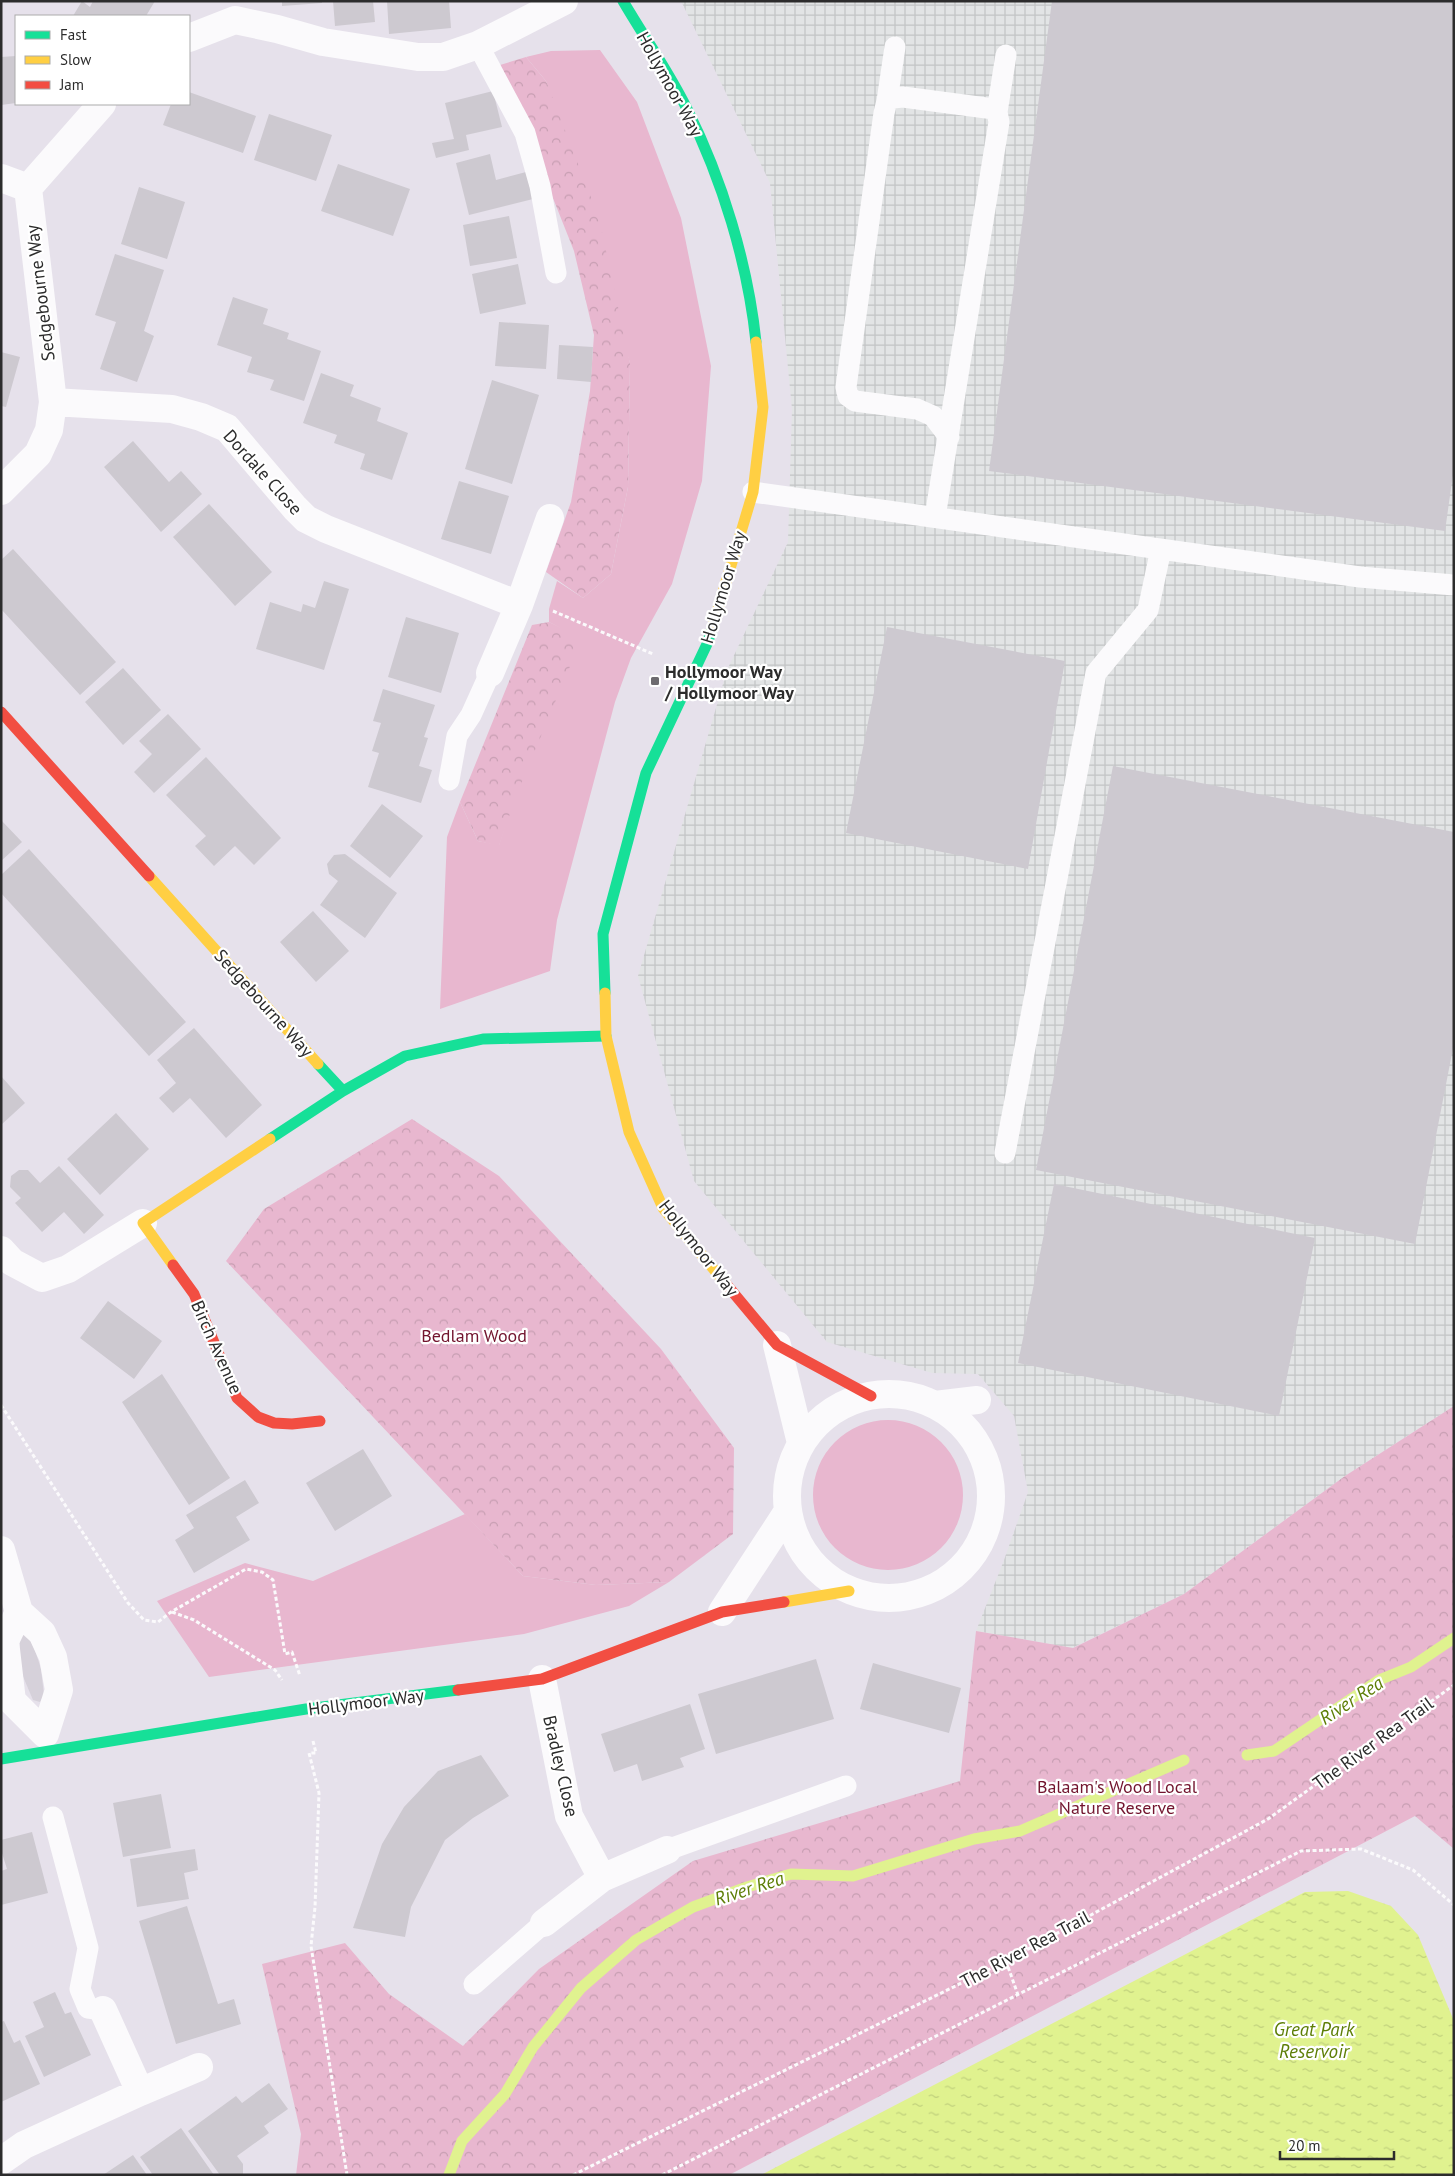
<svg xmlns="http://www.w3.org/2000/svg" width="1455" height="2176" font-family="'PT Sans',sans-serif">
<defs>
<pattern id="industrial-grid" width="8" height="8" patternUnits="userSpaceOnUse" patternTransform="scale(1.25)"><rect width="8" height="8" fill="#e2e4e5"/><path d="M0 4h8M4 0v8" fill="none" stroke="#c2c4c5"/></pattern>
<pattern id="forest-crowns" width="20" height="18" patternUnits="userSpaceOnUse" patternTransform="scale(1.25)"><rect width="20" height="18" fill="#e8b7cf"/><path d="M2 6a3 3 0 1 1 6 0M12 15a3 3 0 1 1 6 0" fill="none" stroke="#c79eb2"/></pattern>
<pattern id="water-ripples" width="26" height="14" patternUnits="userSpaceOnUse" patternTransform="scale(1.25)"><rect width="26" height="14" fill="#e0f28f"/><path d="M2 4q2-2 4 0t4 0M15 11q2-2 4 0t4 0" fill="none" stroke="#c0d07c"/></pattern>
</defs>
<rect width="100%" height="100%" fill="#e6e1eb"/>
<path fill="url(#industrial-grid)" d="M 681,1 L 1454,1 L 1454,1406 L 1345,1476 L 1184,1594 L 1072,1648 L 976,1631 L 1004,1560 L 1028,1492 L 1014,1416 L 978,1374 L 932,1373 L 827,1342 L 694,1181 L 638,976 L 727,670 L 788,542 L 792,409 L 770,183 Z"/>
<path fill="#e8b7cf" d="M 600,50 L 637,102 L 681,218 L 711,366 L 702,481 L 672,584 L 631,658 L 615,702 L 557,920 L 550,971 L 440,1009 L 447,837 L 460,802 L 478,841 L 499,845 L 568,632 L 549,622 L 549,609 L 557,581 L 583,598 L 611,574 L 628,487 L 630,363 L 546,81 L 526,57 L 551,51 Z
M813 1495a75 75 0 1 1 150 0a75 75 0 1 1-150 0Z
M 465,1514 L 523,1576 L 596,1585 L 669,1582 L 629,1606 L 524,1634 L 209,1677 L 157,1601 L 245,1563 L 313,1581 Z"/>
<path fill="url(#forest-crowns)" d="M 526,57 L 546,81 L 599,218 L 630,363 L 628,487 L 611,574 L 583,598 L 546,572 L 571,502 L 590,391 L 594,335 L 574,251 L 500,65 Z
M 549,622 L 568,631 L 576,652 L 516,796 L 499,846 L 478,841 L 460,802 L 532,625 Z
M 412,1119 L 499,1176 L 661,1349 L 734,1448 L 733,1534 L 669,1582 L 596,1585 L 523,1576 L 226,1261 L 264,1209 Z
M 1454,1406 L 1454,1849 L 1415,1816 L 729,2175 L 296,2175 L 301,2134 L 262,1964 L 345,1943 L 389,1994 L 463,2046 L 539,1969 L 693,1861 L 960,1781 L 976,1631 L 1073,1648 L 1184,1594 L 1345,1476 Z"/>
<path fill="#d6d1da" d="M 20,1634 L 27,1634 L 35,1650 L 41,1669 L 44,1695 L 40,1702 L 33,1700 L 19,1667 Z"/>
<path fill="url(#water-ripples)" d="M 1348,1891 L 1391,1906 L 1418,1935 L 1454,2021 L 1454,2175 L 761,2175 L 1305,1892 Z"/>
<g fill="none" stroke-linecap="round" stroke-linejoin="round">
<path stroke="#e0f28f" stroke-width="11" d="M 1247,1755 L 1274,1751 L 1379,1680 L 1411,1667 L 1454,1638
M 449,2175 L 462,2141 L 505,2094 L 533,2047 L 581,1988 L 636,1940 L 693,1907 L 747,1887 L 791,1874 L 853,1876 L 974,1839 L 1020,1831 L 1184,1760"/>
</g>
<path fill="#cdc9d0" d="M 82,1 L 90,7 L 93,1 L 155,1 L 146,16 L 73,16 Z
M 282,1 L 322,1 L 322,3 L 282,6 Z
M 333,1 L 373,1 L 375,22 L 335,26 Z
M 387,1 L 449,1 L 451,28 L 389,34 Z
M 1052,1 L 1454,1 L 1454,467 L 1445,531 L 989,471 Z
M 16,56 L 16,103 L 1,105 L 1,57 Z
M 493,91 L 502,127 L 466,135 L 469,150 L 436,158 L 432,143 L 454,139 L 445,103 Z
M 189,92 L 256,116 L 243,153 L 163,125 L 171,104 L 189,104 Z
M 269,114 L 332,135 L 316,181 L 254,160 Z
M 490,154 L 496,180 L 526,172 L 533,199 L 469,215 L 456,163 Z
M 338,164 L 410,189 L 393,236 L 321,211 Z
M 139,187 L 185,202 L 167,259 L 121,244 Z
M 509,216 L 517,258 L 470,266 L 463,225 Z
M 115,254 L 164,270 L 144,331 L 154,336 L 137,382 L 100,369 L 116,322 L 95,315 Z
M 518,264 L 526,304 L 480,314 L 472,274 Z
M 233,297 L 268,309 L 263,324 L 289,333 L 287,339 L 321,351 L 304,401 L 270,390 L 274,380 L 247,372 L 252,357 L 217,345 Z
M 499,322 L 549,325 L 546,369 L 495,366 Z
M 559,345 L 593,347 L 591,382 L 557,379 Z
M 1,352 L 20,357 L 6,407 L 1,406 Z
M 321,373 L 354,385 L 350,396 L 381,408 L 377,421 L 408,433 L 392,480 L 360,469 L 365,454 L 334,443 L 337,435 L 303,423 Z
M 492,380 L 539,395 L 512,484 L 465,469 Z
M 133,441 L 169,482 L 181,471 L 202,494 L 161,532 L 104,467 Z
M 459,481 L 509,496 L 491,554 L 441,539 Z
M 209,504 L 272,572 L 235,606 L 173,537 Z
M 13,549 L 116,662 L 80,695 L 1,609 L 1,560 Z
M 324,581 L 349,589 L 324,670 L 256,649 L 270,602 L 301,612 L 303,604 L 315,608 Z
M 406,617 L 459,633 L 441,693 L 388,677 Z
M 887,627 L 1065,661 L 1028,869 L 846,833 Z
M 123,668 L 161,710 L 123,745 L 85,702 Z
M 383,689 L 435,705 L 424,737 L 428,738 L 419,766 L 432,770 L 421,803 L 368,787 L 379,753 L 372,751 L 381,723 L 373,721 Z
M 168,714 L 201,749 L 154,793 L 134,772 L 152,754 L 139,741 Z
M 206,757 L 281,838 L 254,865 L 235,846 L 214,866 L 195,846 L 206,836 L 166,795 Z
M 1113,766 L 1454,832 L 1454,1043 L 1415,1244 L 1036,1170 Z
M 382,804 L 423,836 L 390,878 L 350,846 Z
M 1,820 L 22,842 L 1,861 Z
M 29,849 L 186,1022 L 149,1056 L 1,893 L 1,875 Z
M 345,854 L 397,893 L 365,938 L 320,905 L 338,881 L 329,874 L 327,864 L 334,855 Z
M 313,911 L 349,951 L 316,982 L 280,942 Z
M 194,1028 L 262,1105 L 226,1138 L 190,1098 L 173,1113 L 159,1098 L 176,1083 L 157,1060 Z
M 1,1076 L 25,1103 L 1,1125 Z
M 116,1113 L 149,1149 L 100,1195 L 67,1159 Z
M 59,1166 L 104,1215 L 84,1234 L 64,1212 L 42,1232 L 15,1203 L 21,1198 L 10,1187 L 11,1176 L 19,1170 L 28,1170 L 40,1183 Z
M 1054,1184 L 1315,1238 L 1279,1416 L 1018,1363 Z
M 108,1301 L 162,1341 L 134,1379 L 80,1338 Z
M 162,1374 L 230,1478 L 189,1505 L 122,1402 Z
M 363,1449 L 392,1496 L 335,1531 L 306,1483 Z
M 245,1480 L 259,1503 L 236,1517 L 250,1540 L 194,1573 L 175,1540 L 194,1528 L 186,1515 Z
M 816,1659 L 834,1719 L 716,1754 L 698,1694 Z
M 873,1663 L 961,1688 L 949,1733 L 860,1709 Z
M 690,1704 L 705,1749 L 680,1758 L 684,1767 L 642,1781 L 637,1764 L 614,1772 L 601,1734 Z
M 481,1755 L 509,1796 L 473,1818 L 445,1840 L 411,1907 L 405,1937 L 353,1928 L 382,1844 L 404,1807 L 438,1771 Z
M 161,1794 L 171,1848 L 123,1857 L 113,1803 Z
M 32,1832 L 48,1893 L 1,1905 L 1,1871 L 7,1869 L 1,1850 L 1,1840 Z
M 195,1849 L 198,1870 L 184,1873 L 189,1899 L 137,1907 L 130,1859 Z
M 187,1906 L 218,2004 L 234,1999 L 241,2024 L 176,2044 L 139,1921 Z
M 55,1992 L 65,2014 L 71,2012 L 91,2055 L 44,2077 L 25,2036 L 44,2027 L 33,2002 Z
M 4,2021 L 14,2043 L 20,2040 L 40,2084 L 1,2102 L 1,2022 Z
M 269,2083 L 288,2109 L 264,2126 L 269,2133 L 237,2156 L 243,2164 L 243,2175 L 220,2175 L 188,2131 L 236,2096 L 242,2103 Z
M 181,2128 L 214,2175 L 153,2175 L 140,2157 Z
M 133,2155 L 147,2175 L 103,2175 Z"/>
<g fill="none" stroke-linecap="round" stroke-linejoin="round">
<path stroke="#fbfafc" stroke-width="3" stroke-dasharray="4 2.5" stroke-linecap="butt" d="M 553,611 L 653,654
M 1,1405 L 128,1603 L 144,1620 L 158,1622 L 171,1612 L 246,1569 L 262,1572 L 273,1580 L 285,1654 L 292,1652 L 300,1676
M 172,1612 L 194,1620 L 275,1670 L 282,1680
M 313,1741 L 316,1753 L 309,1753 L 319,1793 L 315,1907 L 311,1946 L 347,2175
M 1006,1961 L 1018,1995
M 573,2175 L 1006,1961 L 1268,1819 L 1454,1685
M 662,2175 L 1301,1851 L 1361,1849 L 1413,1870 L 1454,1905"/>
<path stroke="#fbfafc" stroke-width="21" d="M 478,45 L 525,133 L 540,186 L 556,273
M 887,101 L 895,47
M 997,112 L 1006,55
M 753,492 L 1360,577 L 1454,585
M 935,517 L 999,122 L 997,112 L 994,109 L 903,97 L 893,98 L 887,101 L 884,113 L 846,387 L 848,396 L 855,401 L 917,409 L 933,416 L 949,437
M 449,780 L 457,736 L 471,715 L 490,673
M 1005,1153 L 1096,673 L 1148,610 L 1161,549
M 53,1817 L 88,1948 L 80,1989 L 88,2008 L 103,2010
M 667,1850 L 846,1786
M 474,1984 L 544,1923"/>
<path stroke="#fbfafc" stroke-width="28" d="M 189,38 L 235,20 L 277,29 L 323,42 L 418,57 L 443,57 L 478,45 L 564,1
M 1,178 L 28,188
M 53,402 L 172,409 L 201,417 L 227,428 L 295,508 L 306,519 L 326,529 L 519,605
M 1,491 L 38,454 L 49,430 L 53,402 L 28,188 L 102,104
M 490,673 L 519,605 L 550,518
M 1,1250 L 12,1262 L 42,1278 L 68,1269 L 143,1223
M 777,1345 L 801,1443
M787 1496a102 102 0 1 1 204 0a102 102 0 1 1-204 0Z
M 935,1405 L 977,1400
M 1,1550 L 19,1612
M 19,1612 L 42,1633 L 53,1657 L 59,1690 L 45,1734 L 12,1701 L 5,1641 Z
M 722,1612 L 788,1511
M 542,1679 L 569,1816 L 602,1878
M 544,1923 L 602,1878 L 667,1850
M 140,2092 L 199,2067
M 1,2161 L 24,2145 L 140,2092 L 103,2010"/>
<path stroke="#16e098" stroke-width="11" d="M 623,1 C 644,37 669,72 687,109 C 722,179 748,264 756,342
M 605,993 L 603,934 L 646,773 L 707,644 L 712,629
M 318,1064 L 343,1091 L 405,1056 L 483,1039 L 606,1036
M 270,1139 L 343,1091
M 1,1759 L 306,1709 L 458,1690"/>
<path stroke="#ffcf43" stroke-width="11" d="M 712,629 L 753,492 L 763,407 L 756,342
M 149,876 L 318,1064
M 605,993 L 606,1036 L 629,1132 L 663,1208 L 726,1284
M 173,1265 L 143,1223 L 270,1139
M 784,1602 L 849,1591"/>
<path stroke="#f24e42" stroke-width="11" d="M 1,712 L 149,876
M 173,1265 L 194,1294 L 237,1398 L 258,1417 L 274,1423 L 292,1424 L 320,1421
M 726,1284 L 777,1345 L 871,1396
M 458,1690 L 542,1679 L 722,1612 L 784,1602"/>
</g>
<rect fill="#6d6b6f" stroke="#fff" stroke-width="2" x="650" y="676" width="10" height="10" rx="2.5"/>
<g text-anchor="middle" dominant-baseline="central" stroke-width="4.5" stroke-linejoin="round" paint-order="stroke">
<g font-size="18" fill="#2c2c2c" stroke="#fff">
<text transform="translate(670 84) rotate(61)">Hollymoor Way</text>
<text transform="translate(40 293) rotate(-97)">Sedgebourne Way</text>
<text transform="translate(263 472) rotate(48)">Dordale Close</text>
<text transform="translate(723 587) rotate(-73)">Hollymoor Way</text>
<text transform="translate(264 1003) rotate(48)">Sedgebourne Way</text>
<text transform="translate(699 1248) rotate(52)">Hollymoor Way</text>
<text transform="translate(217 1347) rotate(66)">Birch Avenue</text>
<text transform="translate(366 1702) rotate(-7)">Hollymoor Way</text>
<text transform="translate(1373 1743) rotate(-36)">The River Rea Trail</text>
<text transform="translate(561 1766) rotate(77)">Bradley Close</text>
<text transform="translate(1025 1949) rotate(-28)">The River Rea Trail</text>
</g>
<g font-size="18" font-weight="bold" fill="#2c2c2c" stroke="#fff" text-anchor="start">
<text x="665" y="671">Hollymoor Way<tspan x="665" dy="21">/ Hollymoor Way</tspan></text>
</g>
<g font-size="18" fill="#72142e" stroke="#fff">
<text x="474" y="1335">Bedlam Wood</text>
<text x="1117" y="1786">Balaam's Wood Local<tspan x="1117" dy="21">Nature Reserve</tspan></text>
</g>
<g font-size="19" font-style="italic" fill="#5d7e06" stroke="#fff">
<text transform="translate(1351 1700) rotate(-33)">River Rea</text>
<text transform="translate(749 1888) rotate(-18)">River Rea</text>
<text x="1314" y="2029">Great Park<tspan x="1314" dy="22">Reservoir</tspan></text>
</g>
</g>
<rect width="1455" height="2176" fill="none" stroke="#2c2c2c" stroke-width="5"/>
<rect x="15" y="15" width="175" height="90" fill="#ffffff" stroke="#ababab"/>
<rect x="25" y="31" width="25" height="8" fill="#16e098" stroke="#ababab"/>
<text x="60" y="40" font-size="15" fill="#2c2c2c">Fast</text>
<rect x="25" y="56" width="25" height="8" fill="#ffcf43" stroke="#ababab"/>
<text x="60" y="65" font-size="15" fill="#2c2c2c">Slow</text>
<rect x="25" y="81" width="25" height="8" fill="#f24e42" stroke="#ababab"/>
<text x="60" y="90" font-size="15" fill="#2c2c2c">Jam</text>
<path d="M1280 2151v8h114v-8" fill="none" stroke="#2c2c2c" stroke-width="2.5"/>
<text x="1288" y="2151" font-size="15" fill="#2c2c2c" stroke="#ffffff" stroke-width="4" paint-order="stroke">20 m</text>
</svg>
